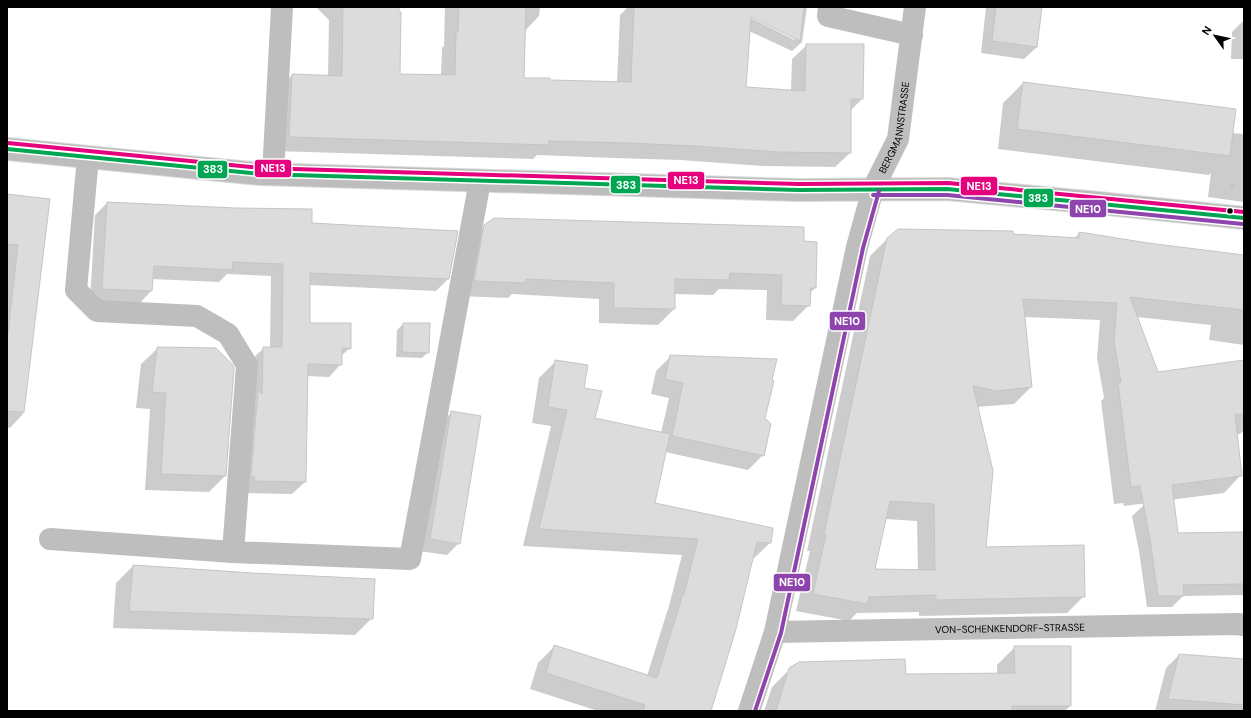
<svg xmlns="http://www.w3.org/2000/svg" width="1251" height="718" font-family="'DM Sans',sans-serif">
<rect width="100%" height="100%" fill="#fff"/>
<path fill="#0003" fill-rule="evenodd" d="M 316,7 L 398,7 L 399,75 L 441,76 L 442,48 L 444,46 L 445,7 L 540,7 L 539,16 L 525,31 L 523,78 L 549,81 L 617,83 L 620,15 L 628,7 L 729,7 L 795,40 L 795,37 L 733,7 L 807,7 L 802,42 L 792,51 L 749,31 L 745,88 L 791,91 L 792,59 L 807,45 L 862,99 L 850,111 L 850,153 L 835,167 L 763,166 L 680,160 L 614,158 L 537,155 L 533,159 L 275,151 L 278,90 L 292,75 L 328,77 L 329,20 Z
M 986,7 L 1041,7 L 1037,47 L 1024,59 L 981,53 Z
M 1244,20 L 1244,59 L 1231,59 L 1232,32 Z
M 1023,83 L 1232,133 L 1244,134 L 1244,202 L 1208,197 L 1211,173 L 1209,175 L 998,149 L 1003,103 Z
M 7,195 L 49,200 L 23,414 L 10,428 L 7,427 Z
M 107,203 L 310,224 L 448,279 L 436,291 L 309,285 L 308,324 L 350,348 L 341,356 L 341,364 L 329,377 L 307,376 L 305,482 L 292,494 L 242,493 L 251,360 L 264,348 L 270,348 L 271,276 L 227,274 L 219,282 L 152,279 L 151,291 L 139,304 L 90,301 L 95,215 Z
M 485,226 L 803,242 L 815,288 L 809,294 L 809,305 L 793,321 L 766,320 L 767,290 L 719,289 L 713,295 L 674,294 L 674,309 L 658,325 L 599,323 L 599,299 L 512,294 L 508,298 L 459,296 L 469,242 Z
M 1079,233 L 1148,244 L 1244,256 L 1244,345 L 1209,340 L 1211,325 L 1137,317 L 1157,373 L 1244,361 L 1244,430 L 1240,434 L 1236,434 L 1241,475 L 1224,493 L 1124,506 L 1123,503 L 1114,504 L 1101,401 L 1104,398 L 1097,358 L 1100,320 L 1024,317 L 1031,387 L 1014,404 L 977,407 L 985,548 L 1084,596 L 1067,613 L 919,616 L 919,612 L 857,613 L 849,621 L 796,611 L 810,551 L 807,551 L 870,256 L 888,238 L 1012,235 L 1074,239 ZM 885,519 L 917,521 L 918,571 L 874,570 Z
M 403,324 L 428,352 L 422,358 L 396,357 L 397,330 Z
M 158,348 L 225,476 L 209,492 L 145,490 L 150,409 L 136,408 L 141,364 Z
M 671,356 L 764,418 L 763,455 L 748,470 L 665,452 L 654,504 L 770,543 L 753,559 L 752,559 L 710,711 L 598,711 L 530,689 L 538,663 L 555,646 L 647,676 L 667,612 L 668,610 L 682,555 L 523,546 L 551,426 L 532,423 L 539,378 L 556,361 L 583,389 L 594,418 L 661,433 L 669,398 L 651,394 L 656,371 Z
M 452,412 L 459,543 L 447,555 L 419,551 L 439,425 Z
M 1144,505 L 1177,534 L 1244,533 L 1244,595 L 1183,596 L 1172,607 L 1147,607 L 1139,551 L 1132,516 Z
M 133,566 L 372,618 L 355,635 L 113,628 L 116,583 Z
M 1015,647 L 1070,647 L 1071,705 L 1065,711 L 764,711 L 772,687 L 790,669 L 905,676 L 997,674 L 997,665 Z
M 1179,655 L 1244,660 L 1244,711 L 1155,711 L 1166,668 Z"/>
<path fill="#dcdcdc" stroke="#c5c5c5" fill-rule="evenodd" d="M 343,7 L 399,7 L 399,12 L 401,12 L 400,74 L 455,75 L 456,32 L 458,32 L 459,7 L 526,7 L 524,78 L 550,78 L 550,80 L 631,82 L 634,7 L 804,7 L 800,41 L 751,17 L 746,87 L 805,91 L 806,44 L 864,44 L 863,99 L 851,99 L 851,153 L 778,152 L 695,146 L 629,143 L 549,141 L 549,145 L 289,137 L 292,74 L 342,76 Z
M 996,7 L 1042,7 L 1037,47 L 992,41 Z
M 1023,82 L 1236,109 L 1230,156 L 1017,129 Z
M 7,194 L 50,199 L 24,412 L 7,411 L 7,341 L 18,245 L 7,244 Z
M 107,202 L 235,208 L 312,209 L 312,223 L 458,231 L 449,279 L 310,273 L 310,323 L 351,323 L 351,349 L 342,348 L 342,365 L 308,364 L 306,482 L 254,481 L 255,477 L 251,477 L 258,390 L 262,394 L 263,347 L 282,347 L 283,264 L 233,262 L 232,270 L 154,266 L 152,291 L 102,289 Z
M 494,218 L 804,227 L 804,241 L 817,242 L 816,288 L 811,288 L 810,306 L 781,305 L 782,275 L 730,273 L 729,280 L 675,279 L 675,309 L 614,308 L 614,283 L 526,279 L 525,283 L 474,281 L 484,225 Z
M 898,229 L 1013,231 L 1013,234 L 1079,238 L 1079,232 L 1148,243 L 1244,255 L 1244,310 L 1130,297 L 1158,372 L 1244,360 L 1244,415 L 1235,414 L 1242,476 L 1172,485 L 1178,533 L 1244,532 L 1244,584 L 1183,585 L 1184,596 L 1158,596 L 1150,539 L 1140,486 L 1131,487 L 1118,383 L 1121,382 L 1114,341 L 1117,303 L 1023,299 L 1032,387 L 997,391 L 973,386 L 993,471 L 986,547 L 1084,545 L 1085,597 L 936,600 L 936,595 L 869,597 L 867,604 L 813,594 L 826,534 L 824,534 L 887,238 ZM 890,501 L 934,504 L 935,570 L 875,569 Z
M 403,323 L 430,323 L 429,353 L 402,352 Z
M 157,347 L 216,348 L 232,364 L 234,368 L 226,476 L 161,474 L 166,393 L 152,392 Z
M 670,355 L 777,359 L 772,380 L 774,381 L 765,418 L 771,424 L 764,456 L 672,436 L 683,383 L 665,379 Z
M 555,360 L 588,365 L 584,388 L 602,391 L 595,418 L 670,434 L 655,503 L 773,528 L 771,543 L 757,542 L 736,629 L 711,711 L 643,711 L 645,705 L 546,673 L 554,645 L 657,678 L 683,594 L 684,594 L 698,539 L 539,529 L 567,410 L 548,407 Z
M 451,411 L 481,416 L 460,544 L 430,539 Z
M 133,565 L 253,573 L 375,579 L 373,619 L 129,611 Z
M 1014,646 L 1071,646 L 1071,706 L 1012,706 L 1012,711 L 776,711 L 789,668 L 799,662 L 905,659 L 906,674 L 1015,673 Z
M 1179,654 L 1244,659 L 1244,705 L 1168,699 Z"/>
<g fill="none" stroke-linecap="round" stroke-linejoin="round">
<g stroke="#dbdbdb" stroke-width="24">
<path id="major" d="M 7,149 L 260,174 L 799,190 L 947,189 L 1098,203 L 1244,218"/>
</g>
<path stroke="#b8b8b8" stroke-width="2.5" stroke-dasharray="1 2" stroke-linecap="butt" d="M 1231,188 L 1233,183"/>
<g stroke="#bebebe" stroke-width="22">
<path d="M 829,7 L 828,16 L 912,35"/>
<path d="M 88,157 L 76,290 L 97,311 L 197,316 L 228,334 L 247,365 L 233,552 L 410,559 L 480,181"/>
<path d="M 273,174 L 282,7"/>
<path d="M 50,539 L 233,552"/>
<path id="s1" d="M 775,632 L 1237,624 L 1244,625"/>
<path id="s2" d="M 749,711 L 775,632 L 857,247 L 873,189 L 898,139 L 915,7"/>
</g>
<use href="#major" stroke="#bdbdbd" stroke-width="22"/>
<g stroke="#fff" stroke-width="7">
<path id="bus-1" d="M 7,149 L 260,174 L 799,190 L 947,189 L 1244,218"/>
</g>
<g stroke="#fff" stroke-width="7">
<path id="bus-2" d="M 873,195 L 947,195 L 1243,224
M 755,711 L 781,633 L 863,248 L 879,191"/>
</g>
<g stroke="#fff" stroke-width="7">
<path id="bus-3" d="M 8,143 L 260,168 L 799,184 L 948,183 L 1244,212"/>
</g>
<use href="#bus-1" stroke="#00a651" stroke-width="4"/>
<use href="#bus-2" stroke="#8e44ad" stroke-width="4"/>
<use href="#bus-3" stroke="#e5007d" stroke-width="4"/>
</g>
<circle fill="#000" stroke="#fff" stroke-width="1.5" cx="1230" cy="211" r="3.5"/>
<g text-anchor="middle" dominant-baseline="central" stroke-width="3" stroke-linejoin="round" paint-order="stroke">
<g font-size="10" fill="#000" stroke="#fff">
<text stroke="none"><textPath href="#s2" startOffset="603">BERGMANNSTRASSE</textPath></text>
<text stroke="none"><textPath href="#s1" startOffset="235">VON-SCHENKENDORF-STRASSE</textPath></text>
</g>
</g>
<g stroke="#fff" stroke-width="1.5">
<rect x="254" y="159" width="38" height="19" rx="4" fill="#e5007d"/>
<rect x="197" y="160" width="31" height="19" rx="4" fill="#00a651"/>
<rect x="667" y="171" width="38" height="19" rx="4" fill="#e5007d"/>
<rect x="610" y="175" width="31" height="19" rx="4" fill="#00a651"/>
<rect x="960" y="176" width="38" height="20" rx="4" fill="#e5007d"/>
<rect x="1023" y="188" width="31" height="20" rx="4" fill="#00a651"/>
<rect x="1069" y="199" width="38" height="19" rx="4" fill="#8e44ad"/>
<rect x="829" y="311" width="37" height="20" rx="4" fill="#8e44ad"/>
<rect x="773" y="573" width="38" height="19" rx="4" fill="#8e44ad"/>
</g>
<g font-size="11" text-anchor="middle" font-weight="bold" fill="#fff">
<text x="273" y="172">NE13</text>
<text x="213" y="173">383</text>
<text x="686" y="184">NE13</text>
<text x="626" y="189">383</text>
<text x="979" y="190">NE13</text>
<text x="1038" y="202">383</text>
<text x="1088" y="213">NE10</text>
<text x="847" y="325">NE10</text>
<text x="792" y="586">NE10</text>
</g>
<rect width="1251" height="718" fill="none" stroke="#000000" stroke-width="16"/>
<g transform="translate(1215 36) rotate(303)" stroke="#ffffff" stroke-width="3" paint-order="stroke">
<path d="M0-3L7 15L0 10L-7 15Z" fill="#000000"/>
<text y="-6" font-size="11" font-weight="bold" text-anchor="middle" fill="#000000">N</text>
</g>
</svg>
